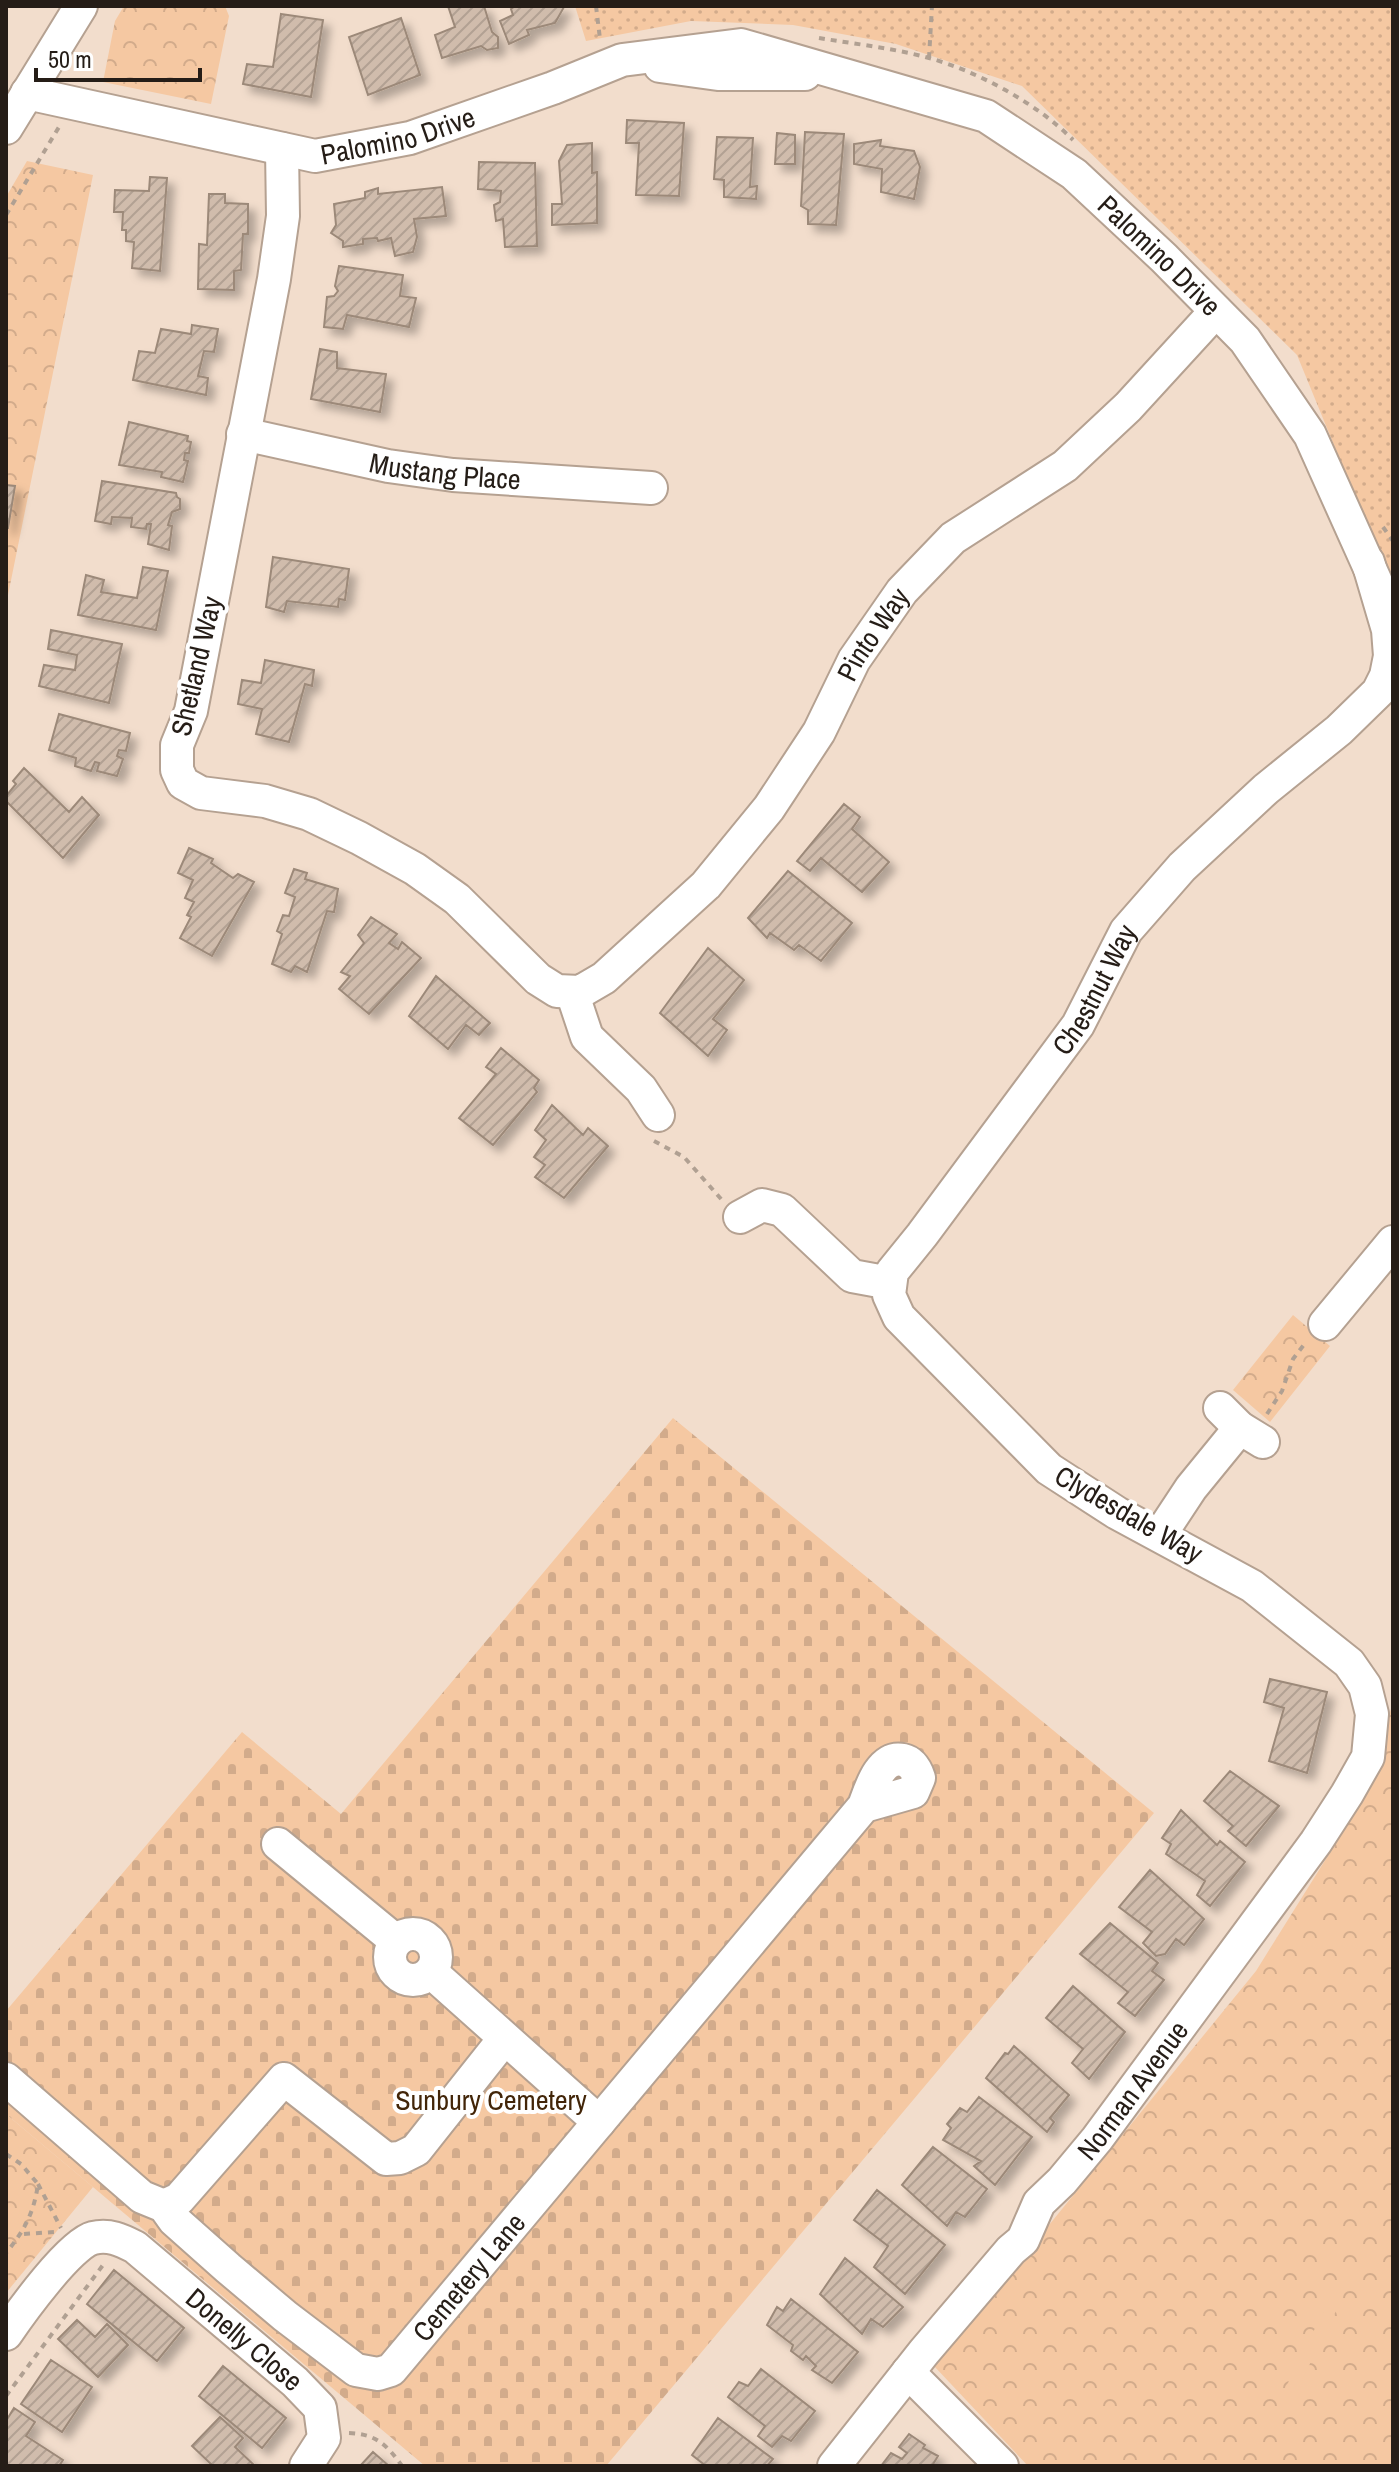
<svg xmlns="http://www.w3.org/2000/svg" width="1399" height="2472" font-family="'Archivo Narrow',sans-serif">
<defs>
<pattern id="grass-dots" width="8" height="8" patternUnits="userSpaceOnUse" patternTransform="scale(2)"><rect width="8" height="8" fill="#f5c8a2"/><path d="M2 2h.1M6 6h.1" fill="none" stroke="#d2ab8b" stroke-width="1.8" stroke-linecap="round"/></pattern>
<pattern id="cemetery-stones" width="16" height="16" patternUnits="userSpaceOnUse" patternTransform="scale(2)"><rect width="16" height="16" fill="#f5c8a2"/><path d="M2 7V4a2 2 0 0 1 4 0v3zM10 15v-3a2 2 0 0 1 4 0v3z" fill="#d2ab8b"/></pattern>
<pattern id="park-crowns" width="20" height="18" patternUnits="userSpaceOnUse" patternTransform="scale(2)"><rect width="20" height="18" fill="#f5c8a2"/><path d="M2 6a3 3 0 1 1 6 0M12 15a3 3 0 1 1 6 0" fill="none" stroke="#d2ab8b"/></pattern>
<pattern id="building-hatch" width="6" height="6" patternUnits="userSpaceOnUse" patternTransform="scale(2)"><rect width="6" height="6" fill="#d0bcac"/><path d="M-1 1l2-2M0 6l6-6M5 7l2-2" fill="none" stroke="#b2a193"/></pattern>
<filter id="shadow"><feDropShadow dx="7" dy="7" stdDeviation="4" flood-color="#0004"/></filter>
</defs>
<rect width="100%" height="100%" fill="#f2ddcc"/>
<path fill="url(#grass-dots)" d="M 575,6 L 1393,6 L 1393,589 L 1297,355 L 1022,86 L 896,44 L 793,25 L 691,21 L 586,41 Z"/>
<path fill="url(#cemetery-stones)" d="M 673,1418 L 1154,1813 L 606,2466 L 425,2466 L 6,2114 L 6,2011 L 242,1732 L 341,1814 Z"/>
<path fill="url(#park-crowns)" d="M 124,6 L 225,6 L 229,16 L 211,104 L 103,82 L 115,21 Z
M 27,161 L 93,175 L 6,605 L 6,197 Z
M 1293,1315 L 1330,1346 L 1270,1422 L 1233,1390 Z
M 1393,1701 L 1393,2466 L 1028,2466 L 934,2366 L 1256,1971 L 1369,1790 Z
M 6,2114 L 93,2187 L 6,2293 Z"/>
<path fill="#f5c8a2" d="M 1327,2304 L 1337,2309 L 1294,2396 L 1284,2391 Z"/>
<path fill="url(#building-hatch)" stroke="#9c8979" stroke-width="2" filter="url(#shadow)" d="M 448,6 L 484,6 L 492,32 L 498,37 L 498,48 L 487,50 L 481,46 L 442,58 L 435,35 L 455,27 Z
M 515,6 L 563,6 L 564,7 L 555,23 L 527,30 L 529,35 L 509,44 L 500,21 L 513,15 L 511,9 Z
M 281,14 L 323,20 L 311,97 L 243,84 L 247,64 L 273,67 Z
M 401,18 L 420,75 L 368,95 L 349,37 Z
M 627,120 L 684,123 L 679,196 L 636,195 L 639,143 L 626,143 Z
M 805,132 L 844,134 L 836,225 L 808,224 L 808,210 L 801,206 Z
M 777,133 L 795,135 L 795,164 L 775,164 Z
M 717,137 L 753,138 L 750,187 L 757,186 L 756,199 L 724,197 L 724,180 L 714,179 Z
M 881,140 L 880,146 L 914,151 L 920,167 L 914,199 L 881,192 L 882,169 L 854,164 L 854,144 Z
M 592,143 L 592,173 L 597,172 L 597,223 L 552,225 L 552,204 L 562,204 L 559,161 L 567,145 Z
M 479,162 L 535,163 L 537,246 L 505,247 L 503,219 L 496,221 L 494,205 L 500,202 L 501,191 L 478,189 Z
M 150,177 L 167,178 L 160,271 L 132,268 L 134,242 L 126,241 L 126,230 L 122,230 L 123,212 L 114,212 L 115,190 L 149,191 Z
M 442,187 L 446,216 L 414,219 L 417,237 L 413,252 L 395,256 L 391,238 L 378,241 L 377,238 L 363,239 L 363,244 L 343,247 L 343,241 L 331,233 L 336,225 L 334,204 L 365,198 L 365,192 L 378,188 L 378,194 Z
M 209,194 L 225,194 L 225,203 L 248,204 L 248,234 L 243,234 L 241,270 L 234,271 L 234,290 L 198,289 L 199,244 L 207,245 Z
M 339,266 L 403,275 L 400,296 L 416,298 L 409,327 L 347,315 L 343,329 L 324,327 L 327,297 L 334,296 L 338,291 L 335,286 Z
M 192,325 L 218,329 L 214,352 L 204,351 L 198,376 L 208,378 L 206,395 L 133,380 L 139,351 L 155,353 L 161,329 L 191,334 Z
M 320,349 L 337,352 L 337,368 L 386,374 L 380,412 L 311,399 Z
M 129,422 L 188,436 L 187,441 L 191,442 L 189,453 L 185,453 L 184,460 L 188,461 L 183,482 L 161,477 L 162,472 L 119,465 Z
M 102,481 L 176,493 L 177,497 L 180,499 L 180,509 L 172,512 L 168,525 L 172,526 L 169,550 L 148,544 L 151,524 L 147,524 L 146,529 L 131,527 L 132,518 L 112,517 L 111,524 L 95,521 Z
M 6,485 L 15,486 L 8,528 L 6,528 Z
M 273,557 L 349,569 L 345,600 L 339,599 L 338,607 L 287,601 L 284,612 L 266,607 Z
M 143,567 L 168,571 L 156,630 L 78,615 L 86,575 L 104,580 L 101,592 L 137,598 Z
M 51,630 L 122,644 L 109,703 L 39,686 L 44,665 L 75,670 L 77,655 L 48,649 Z
M 265,660 L 314,670 L 312,686 L 305,684 L 289,742 L 256,734 L 262,709 L 238,704 L 242,680 L 261,683 Z
M 59,714 L 130,733 L 126,751 L 119,750 L 117,756 L 123,759 L 117,776 L 97,771 L 99,763 L 95,762 L 91,771 L 75,766 L 76,758 L 49,750 Z
M 24,768 L 69,812 L 82,797 L 99,815 L 63,858 L 6,801 L 6,796 L 16,784 L 13,781 Z
M 844,804 L 860,817 L 852,829 L 889,862 L 862,892 L 821,858 L 810,871 L 797,861 Z
M 189,848 L 213,859 L 211,863 L 233,878 L 238,874 L 254,882 L 212,956 L 180,938 L 191,917 L 187,915 L 194,902 L 185,898 L 193,880 L 178,873 Z
M 294,869 L 307,873 L 305,879 L 338,889 L 334,912 L 327,911 L 307,972 L 295,966 L 291,972 L 272,964 L 282,934 L 277,931 L 283,915 L 289,916 L 295,897 L 285,893 Z
M 788,871 L 852,923 L 821,961 L 799,945 L 794,950 L 770,933 L 767,938 L 748,918 Z
M 371,917 L 397,934 L 389,943 L 398,949 L 402,942 L 421,958 L 369,1014 L 339,989 L 350,976 L 341,972 L 364,943 L 358,935 Z
M 708,948 L 744,980 L 713,1019 L 727,1030 L 708,1056 L 660,1013 Z
M 436,976 L 490,1023 L 479,1035 L 466,1025 L 448,1049 L 409,1016 Z
M 501,1048 L 539,1080 L 534,1088 L 537,1092 L 493,1145 L 459,1118 L 496,1074 L 486,1067 Z
M 552,1105 L 583,1135 L 588,1128 L 608,1146 L 564,1198 L 535,1177 L 545,1165 L 534,1157 L 546,1140 L 535,1130 Z
M 1270,1679 L 1327,1692 L 1307,1773 L 1269,1761 L 1284,1708 L 1264,1702 Z
M 1230,1771 L 1279,1806 L 1246,1846 L 1228,1831 L 1233,1826 L 1204,1801 Z
M 1181,1810 L 1217,1845 L 1220,1841 L 1245,1862 L 1210,1906 L 1197,1895 L 1205,1881 L 1166,1854 L 1171,1844 L 1162,1838 Z
M 1150,1870 L 1204,1919 L 1184,1945 L 1176,1939 L 1165,1954 L 1156,1956 L 1143,1943 L 1152,1932 L 1119,1907 Z
M 1110,1923 L 1158,1963 L 1152,1971 L 1164,1980 L 1135,2016 L 1118,2003 L 1128,1992 L 1080,1954 Z
M 1073,1986 L 1125,2032 L 1089,2079 L 1072,2063 L 1083,2049 L 1046,2018 Z
M 1014,2046 L 1069,2095 L 1050,2118 L 1054,2122 L 1047,2132 L 986,2078 L 1005,2053 L 1008,2054 Z
M 979,2097 L 1032,2137 L 995,2185 L 974,2166 L 981,2161 L 943,2140 L 951,2128 L 947,2124 L 960,2108 L 967,2112 Z
M 933,2147 L 987,2189 L 965,2217 L 956,2212 L 947,2226 L 902,2185 Z
M 877,2190 L 945,2245 L 905,2294 L 874,2267 L 888,2246 L 854,2220 Z
M 845,2258 L 903,2307 L 883,2327 L 871,2319 L 862,2334 L 820,2294 Z
M 114,2270 L 184,2328 L 157,2361 L 87,2304 Z
M 791,2299 L 858,2352 L 832,2383 L 812,2370 L 816,2366 L 806,2356 L 803,2360 L 791,2351 L 793,2345 L 767,2325 L 777,2307 L 783,2311 Z
M 77,2320 L 95,2337 L 107,2324 L 128,2345 L 98,2377 L 58,2339 Z
M 51,2360 L 92,2387 L 62,2432 L 21,2404 Z
M 223,2366 L 286,2418 L 262,2448 L 199,2396 Z
M 761,2369 L 815,2411 L 791,2441 L 782,2436 L 772,2447 L 758,2436 L 765,2426 L 728,2397 L 739,2382 L 748,2386 Z
M 14,2408 L 35,2422 L 26,2436 L 63,2460 L 59,2466 L 6,2466 L 6,2421 Z
M 220,2417 L 243,2438 L 235,2447 L 255,2466 L 213,2466 L 192,2446 Z
M 718,2418 L 773,2459 L 767,2466 L 706,2466 L 692,2455 Z
M 909,2434 L 925,2445 L 923,2448 L 938,2456 L 932,2466 L 881,2466 L 891,2453 L 902,2459 L 907,2453 L 899,2447 Z
M 373,2452 L 389,2466 L 360,2466 Z"/>
<g fill="none" stroke-linecap="round" stroke-linejoin="round">
<g stroke="#b5a191" stroke-width="36">
<g id="minor">
<path d="M 660,66 L 718,74 L 805,74"/>
<path id="s1" d="M 27,93 L 315,156 L 410,138 L 553,88 L 622,60 L 741,45 L 986,116 L 1074,174 L 1164,258 L 1245,340 L 1310,435 L 1376,582"/>
<path d="M 6,128 L 81,6"/>
<path id="s2" d="M 282,149 L 283,216 L 274,279 L 191,711 L 177,745 L 177,770 L 183,783 L 201,793 L 265,801 L 309,814 L 359,838 L 415,869 L 457,899 L 538,979 L 557,991 L 580,992 L 604,978 L 706,885 L 769,808 L 819,732 L 854,660 L 902,591 L 953,538 L 1065,466 L 1128,407 L 1216,311"/>
<path id="s3" d="M 243,434 L 388,466 L 453,475 L 651,488"/>
<path d="M 572,992 L 587,1037 L 641,1089 L 658,1115"/>
<path d="M 740,1217 L 762,1205 L 782,1210 L 852,1276 L 890,1283"/>
<path d="M 1325,1324 L 1393,1242"/>
<path d="M 1220,1408 L 1240,1428 L 1263,1442"/>
<path d="M 1160,1535 L 1191,1488 L 1240,1428"/>
<path d="M 278,1844 L 396,1941"/>
<circle cx="413" cy="1957" r="23"/>
<path d="M 431,1972 L 599,2122"/>
<path id="s4" d="M 6,2079 L 142,2197 L 164,2206 L 174,2220 L 228,2268 L 285,2316 L 356,2370 L 378,2374 L 391,2370 L 864,1806 C 870,1790 880,1755 903,1760 C 912,1762 916,1769 919,1778 L 913,1792 L 864,1806"/>
<path d="M 164,2206 L 179,2199 L 284,2079 L 386,2159 L 400,2158 L 416,2150 L 504,2039"/>
<path id="s5" d="M 6,2334 C 21,2312 70,2244 93,2238 C 109,2234 121,2240 135,2247 L 295,2382 L 320,2408 L 324,2438 L 306,2466"/>
<path d="M 908,2372 L 1002,2466"/>
<path id="s6" d="M 834,2466 L 924,2352 L 1011,2250 L 1023,2240 L 1039,2203 L 1062,2181 L 1097,2139 L 1316,1842 L 1347,1794 L 1368,1757 L 1372,1714 L 1365,1686 L 1349,1663 L 1252,1586 L 1117,1513 L 1049,1469 L 899,1317 L 889,1295 L 892,1272 L 922,1235 L 1078,1025 L 1126,931 L 1182,867 L 1266,789 L 1339,730 L 1378,692 L 1386,676 L 1390,656 L 1388,630 L 1368,562"/>
</g>
</g>
<path stroke="#b0a092" stroke-width="4" stroke-dasharray="6 6" stroke-linecap="butt" d="M 596,6 L 600,39
M 819,38 C 855,44 893,48 929,58 C 977,71 1038,104 1073,140
M 929,58 L 932,6
M 6,215 L 59,127
M 1383,527 L 1393,541
M 654,1141 L 684,1157 L 722,1200
M 1267,1414 L 1282,1391 L 1293,1359 L 1306,1342
M 6,2154 L 21,2164 L 38,2184 C 34,2213 24,2231 6,2253
M 38,2184 L 61,2228
M 24,2234 L 55,2232
M 6,2396 L 103,2265
M 349,2433 C 376,2434 387,2445 402,2466"/>
<use href="#minor" stroke="#fff" stroke-width="32"/>
</g>
<g text-anchor="middle" dominant-baseline="central" stroke-width="8" stroke-linejoin="round" paint-order="stroke">
<g font-size="28" fill="#251d17" stroke="#fff">
<text stroke="none"><textPath href="#s1" startOffset="380">Palomino Drive</textPath></text>
<text stroke="none"><textPath href="#s1" startOffset="1216">Palomino Drive</textPath></text>
<text stroke="none"><textPath href="#s3" startOffset="206">Mustang Place</textPath></text>
<text stroke="none"><textPath href="#s2" startOffset="1576">Pinto Way</textPath></text>
<text transform="translate(196 666) rotate(-77)">Shetland Way</text>
<text stroke="none"><textPath href="#s6" startOffset="1958">Chestnut Way</textPath></text>
<text transform="translate(1129 1514) rotate(30)">Clydesdale Way</text>
<text stroke="none"><textPath href="#s6" startOffset="482">Norman Avenue</textPath></text>
<text stroke="none"><textPath href="#s4" startOffset="614">Cemetery Lane</textPath></text>
<text stroke="none"><textPath href="#s5" startOffset="318">Donelly Close</textPath></text>
</g>
<g font-size="28" fill="#422508" stroke="#fff">
<text x="491" y="2100">Sunbury Cemetery</text>
</g>
</g>
<rect width="1399" height="2472" fill="none" stroke="#251d17" stroke-width="16"/>
<path d="M36 68v12h164v-12" fill="none" stroke="#251d17" stroke-width="4"/>
<text x="48" y="68" font-size="24" fill="#251d17" stroke="#ffffff" stroke-width="6" paint-order="stroke">50 m</text>
</svg>
